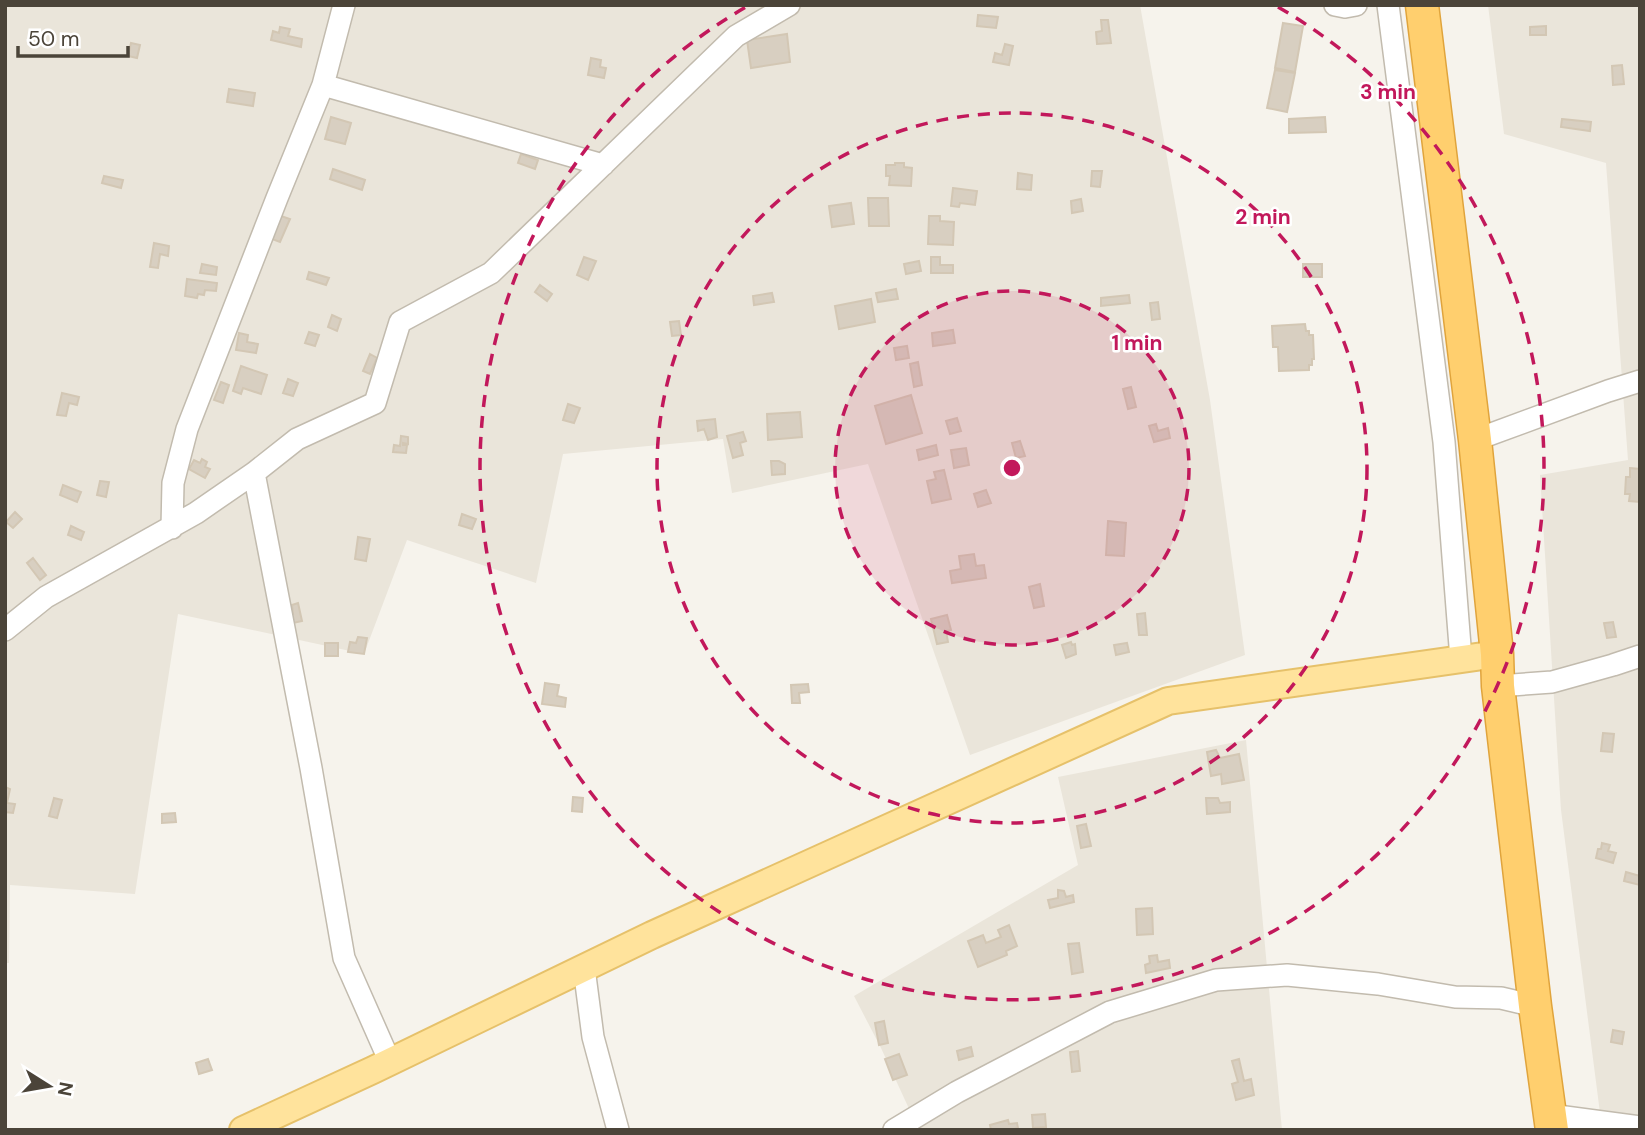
<svg xmlns="http://www.w3.org/2000/svg" width="1645" height="1135" font-family="'DM Sans',sans-serif">
<rect width="100%" height="100%" fill="#f6f3ec"/>
<path fill="#eae5da" d="M 5,5 L 1140,5 L 1210,400 L 1245,655 L 970,755 L 868,464 L 732,493 L 723,439 L 563,454 L 536,583 L 407,540 L 364,654 L 178,614 L 135,894 L 10,885 L 9,963 L 5,963 Z
M 1488,5 L 1640,5 L 1640,1130 L 1600,1113 L 1561,810 L 1540,475 L 1628,460 L 1606,163 L 1504,134 Z
M 1246,740 L 1282,1130 L 913,1130 L 917,1126 L 881,1048 L 854,996 L 1078,865 L 1058,777 Z"/>
<path fill="#d8cfc1" stroke="#d3c7b4" stroke-width="2" d="M 978,15 L 998,17 L 996,28 L 977,26 Z
M 1101,20 L 1108,20 L 1111,43 L 1097,44 L 1096,32 L 1102,31 Z
M 1283,23 L 1303,26 L 1295,72 L 1275,68 Z
M 1546,26 L 1546,35 L 1530,35 L 1530,27 Z
M 280,27 L 290,29 L 288,36 L 302,39 L 301,47 L 271,40 L 273,31 L 279,33 Z
M 787,34 L 790,62 L 751,68 L 747,40 Z
M 131,43 L 140,45 L 137,58 L 128,56 Z
M 1005,44 L 1013,46 L 1009,65 L 993,62 L 995,53 L 1002,55 Z
M 591,58 L 601,60 L 600,67 L 606,68 L 604,78 L 588,75 Z
M 1622,65 L 1624,84 L 1613,85 L 1612,66 Z
M 1275,70 L 1295,73 L 1287,112 L 1267,108 Z
M 229,89 L 255,93 L 253,106 L 227,102 Z
M 331,117 L 351,123 L 345,144 L 325,139 Z
M 1325,117 L 1326,132 L 1289,133 L 1289,119 Z
M 1562,119 L 1591,122 L 1590,131 L 1561,127 Z
M 521,154 L 538,160 L 535,169 L 518,163 Z
M 895,163 L 904,163 L 904,167 L 912,168 L 911,186 L 889,185 L 890,176 L 886,176 L 886,165 L 895,165 Z
M 333,169 L 365,180 L 362,190 L 330,179 Z
M 1092,171 L 1102,171 L 1100,187 L 1091,186 Z
M 1018,173 L 1032,175 L 1031,190 L 1017,189 Z
M 104,176 L 123,180 L 121,188 L 102,183 Z
M 953,188 L 977,191 L 975,205 L 960,203 L 959,207 L 951,206 Z
M 868,198 L 888,198 L 889,226 L 869,226 Z
M 1081,199 L 1083,211 L 1072,213 L 1071,201 Z
M 851,203 L 854,224 L 832,227 L 829,206 Z
M 281,216 L 290,219 L 280,242 L 272,239 Z
M 929,216 L 940,216 L 940,221 L 954,222 L 953,245 L 928,244 Z
M 154,243 L 169,246 L 168,256 L 160,254 L 158,268 L 150,267 Z
M 584,257 L 596,261 L 588,280 L 577,275 Z
M 931,257 L 940,257 L 940,265 L 953,265 L 953,273 L 931,273 Z
M 919,261 L 921,271 L 906,274 L 904,264 Z
M 202,264 L 217,267 L 216,275 L 200,273 Z
M 1303,264 L 1322,264 L 1322,277 L 1303,277 Z
M 309,272 L 329,278 L 326,285 L 307,279 Z
M 187,279 L 217,283 L 216,291 L 205,290 L 204,295 L 198,294 L 197,298 L 185,296 Z
M 540,285 L 552,294 L 547,301 L 535,292 Z
M 896,289 L 898,299 L 878,302 L 876,293 Z
M 772,293 L 774,302 L 754,305 L 753,296 Z
M 1129,295 L 1130,303 L 1101,306 L 1101,298 Z
M 871,299 L 875,322 L 839,329 L 835,306 Z
M 1158,302 L 1160,319 L 1152,320 L 1150,303 Z
M 332,315 L 341,319 L 337,331 L 328,327 Z
M 679,321 L 681,335 L 672,336 L 670,322 Z
M 1305,324 L 1306,331 L 1309,331 L 1309,335 L 1313,335 L 1314,359 L 1312,359 L 1312,365 L 1309,365 L 1309,370 L 1279,371 L 1278,347 L 1273,347 L 1272,326 Z
M 953,330 L 955,343 L 933,346 L 932,333 Z
M 309,332 L 319,335 L 315,346 L 305,343 Z
M 239,333 L 248,335 L 247,342 L 258,344 L 256,353 L 236,350 Z
M 907,346 L 909,358 L 896,360 L 894,348 Z
M 370,354 L 377,358 L 370,374 L 363,371 Z
M 918,362 L 922,385 L 914,387 L 910,364 Z
M 241,366 L 267,375 L 261,394 L 243,388 L 241,394 L 233,391 Z
M 288,379 L 298,383 L 293,396 L 283,393 Z
M 221,382 L 229,385 L 223,403 L 214,400 Z
M 1131,387 L 1136,407 L 1128,409 L 1123,389 Z
M 62,393 L 79,397 L 77,405 L 69,403 L 66,416 L 57,415 Z
M 911,395 L 922,433 L 886,444 L 875,406 Z
M 568,404 L 580,408 L 574,423 L 563,420 Z
M 800,412 L 802,437 L 768,440 L 767,414 Z
M 957,418 L 961,431 L 950,434 L 946,421 Z
M 715,419 L 717,437 L 708,440 L 704,429 L 698,431 L 697,421 Z
M 1156,424 L 1158,431 L 1168,428 L 1170,438 L 1154,442 L 1149,426 Z
M 743,432 L 746,441 L 740,443 L 743,455 L 733,458 L 727,436 Z
M 401,436 L 408,437 L 408,444 L 403,443 L 403,445 L 407,445 L 406,453 L 393,452 L 394,445 L 400,446 Z
M 1020,441 L 1025,456 L 1016,458 L 1012,443 Z
M 936,445 L 938,455 L 919,460 L 917,450 Z
M 966,448 L 969,465 L 954,468 L 951,450 Z
M 202,459 L 207,462 L 205,467 L 210,469 L 205,478 L 189,469 L 194,460 L 200,463 Z
M 771,461 L 779,461 L 785,464 L 785,474 L 772,475 Z
M 1630,468 L 1640,469 L 1640,502 L 1629,501 L 1630,494 L 1625,494 L 1626,477 L 1630,477 Z
M 944,470 L 951,499 L 932,503 L 927,481 L 936,479 L 934,472 Z
M 100,481 L 109,482 L 106,497 L 97,495 Z
M 63,485 L 81,492 L 77,502 L 60,495 Z
M 986,490 L 991,503 L 978,507 L 974,494 Z
M 15,512 L 22,519 L 13,528 L 6,522 Z
M 462,514 L 476,519 L 472,529 L 459,525 Z
M 1108,521 L 1126,523 L 1124,556 L 1106,555 Z
M 71,526 L 84,532 L 81,540 L 68,535 Z
M 358,537 L 370,539 L 366,561 L 355,559 Z
M 974,554 L 976,566 L 984,565 L 986,578 L 952,583 L 950,571 L 961,569 L 959,556 Z
M 33,558 L 46,575 L 40,580 L 27,563 Z
M 1040,584 L 1044,606 L 1034,608 L 1029,587 Z
M 298,603 L 302,621 L 288,624 L 286,615 L 293,614 L 292,605 Z
M 1145,613 L 1147,635 L 1139,635 L 1137,614 Z
M 947,615 L 951,630 L 946,631 L 948,642 L 937,644 L 931,619 Z
M 1613,622 L 1616,637 L 1607,638 L 1604,623 Z
M 358,637 L 367,638 L 364,654 L 348,652 L 350,642 L 356,643 Z
M 1071,642 L 1072,645 L 1075,644 L 1076,654 L 1066,658 L 1062,645 Z
M 325,643 L 338,643 L 338,656 L 325,656 Z
M 1127,643 L 1129,652 L 1116,655 L 1114,645 Z
M 545,683 L 559,685 L 557,696 L 566,698 L 565,707 L 542,704 Z
M 808,684 L 809,692 L 799,693 L 800,703 L 792,703 L 791,685 Z
M 1603,733 L 1614,734 L 1612,752 L 1601,751 Z
M 1216,750 L 1220,758 L 1239,754 L 1244,780 L 1222,784 L 1221,774 L 1211,776 L 1207,752 Z
M 5,787 L 10,789 L 7,803 L 15,804 L 13,813 L 5,812 Z
M 573,797 L 583,798 L 582,812 L 572,811 Z
M 54,798 L 62,800 L 57,818 L 49,816 Z
M 1206,798 L 1218,798 L 1220,803 L 1230,802 L 1230,812 L 1207,814 Z
M 175,813 L 176,822 L 162,823 L 162,814 Z
M 1086,824 L 1091,846 L 1081,848 L 1077,826 Z
M 1602,843 L 1610,845 L 1608,851 L 1616,853 L 1613,863 L 1596,858 L 1598,849 L 1601,849 Z
M 1626,872 L 1640,876 L 1640,885 L 1624,881 Z
M 1058,890 L 1064,891 L 1066,897 L 1073,895 L 1074,902 L 1050,908 L 1048,900 L 1058,898 Z
M 1152,908 L 1153,934 L 1137,935 L 1136,909 Z
M 1009,925 L 1017,946 L 1006,951 L 1007,955 L 978,967 L 968,941 L 983,935 L 986,943 L 1001,937 L 998,930 Z
M 1079,943 L 1083,972 L 1072,974 L 1068,944 Z
M 1157,955 L 1158,962 L 1169,960 L 1170,968 L 1146,973 L 1145,965 L 1150,963 L 1149,956 Z
M 884,1021 L 888,1043 L 879,1045 L 875,1023 Z
M 1613,1030 L 1624,1032 L 1622,1044 L 1611,1042 Z
M 971,1047 L 973,1056 L 959,1060 L 957,1051 Z
M 1078,1051 L 1080,1071 L 1072,1072 L 1070,1052 Z
M 899,1054 L 907,1075 L 893,1080 L 885,1059 Z
M 208,1059 L 212,1070 L 199,1074 L 196,1063 Z
M 1239,1059 L 1244,1081 L 1251,1079 L 1254,1095 L 1236,1100 L 1232,1084 L 1238,1082 L 1232,1061 Z
M 1045,1114 L 1046,1127 L 1033,1128 L 1032,1115 Z
M 1008,1120 L 1009,1124 L 1017,1123 L 1018,1128 L 1011,1130 L 991,1130 L 990,1125 Z"/>
<g fill="none" stroke-linecap="round" stroke-linejoin="round">
<g stroke="#c2bbae" stroke-width="24">
<path id="minor" d="M 1335,5 L 1345,7 L 1356,5
M 1388,5 L 1444,442 L 1461,659
M 323,85 L 603,165
M 1475,440 L 1608,391 L 1640,381
M 254,473 L 311,768 L 344,958 L 390,1062
M 172,528 L 173,483 L 187,429 L 277,198 L 323,85 L 344,5
M 5,630 L 46,597 L 196,513 L 254,473 L 297,439 L 375,403 L 400,322 L 491,273 L 736,36 L 789,5
M 1498,686 L 1552,682 L 1613,665 L 1640,656
M 584,968 L 593,1037 L 618,1130
M 1550,1115 L 1640,1127
M 894,1130 L 957,1092 L 1110,1012 L 1216,980 L 1287,975 L 1378,984 L 1455,997 L 1501,998 L 1535,1006"/>
</g>
<g stroke="#e6c16a" stroke-width="30">
<path id="major" d="M 243,1130 L 373,1070 L 652,935 L 1168,701 L 1497,654"/>
</g>
<g stroke="#e0a43c" stroke-width="35">
<path id="highway" d="M 1422,5 L 1475,440 L 1497,654 L 1498,686 L 1535,1006 L 1552,1130"/>
</g>
<use href="#minor" stroke="#fff" stroke-width="21"/>
<use href="#major" stroke="#ffe39c" stroke-width="26"/>
<use href="#highway" stroke="#ffcf6e" stroke-width="32"/>
</g>
<circle cx="1012" cy="468" r="177" fill="#c2185b" fill-opacity=".12"/>
<g fill="none" stroke="#c2185b" stroke-width="3.5" stroke-dasharray="12 9">
<circle cx="1012" cy="468" r="177"/>
<circle cx="1012" cy="468" r="355"/>
<path d="M1278 7A532 532 0 1 1 746 7"/>
</g>
<circle cx="1012" cy="468" r="10" fill="#c2185b" stroke="#fff" stroke-width="3.5"/>
<g font-size="21" text-anchor="middle" font-weight="bold" fill="#c2185b" stroke="#fff" stroke-width="5" stroke-linejoin="round" paint-order="stroke">
<text x="1388" y="99">3 min</text>
<text x="1263" y="224">2 min</text>
<text x="1137" y="350">1 min</text>
</g>
<rect width="1645" height="1135" fill="none" stroke="#4b4439" stroke-width="14"/>
<g transform="translate(49 1086) rotate(101)" stroke="#ffffff" stroke-width="5" paint-order="stroke">
<path d="M0-5L12 26L0 18L-12 26Z" fill="#4b4439"/>
<text y="-10" font-size="19" font-weight="bold" text-anchor="middle" fill="#4b4439">N</text>
</g>
<path d="M18 46v10h110v-10" fill="none" stroke="#4b4439" stroke-width="3.5"/>
<text x="28" y="46" font-size="21" fill="#4b4439" stroke="#ffffff" stroke-width="5" paint-order="stroke">50 m</text>
</svg>
